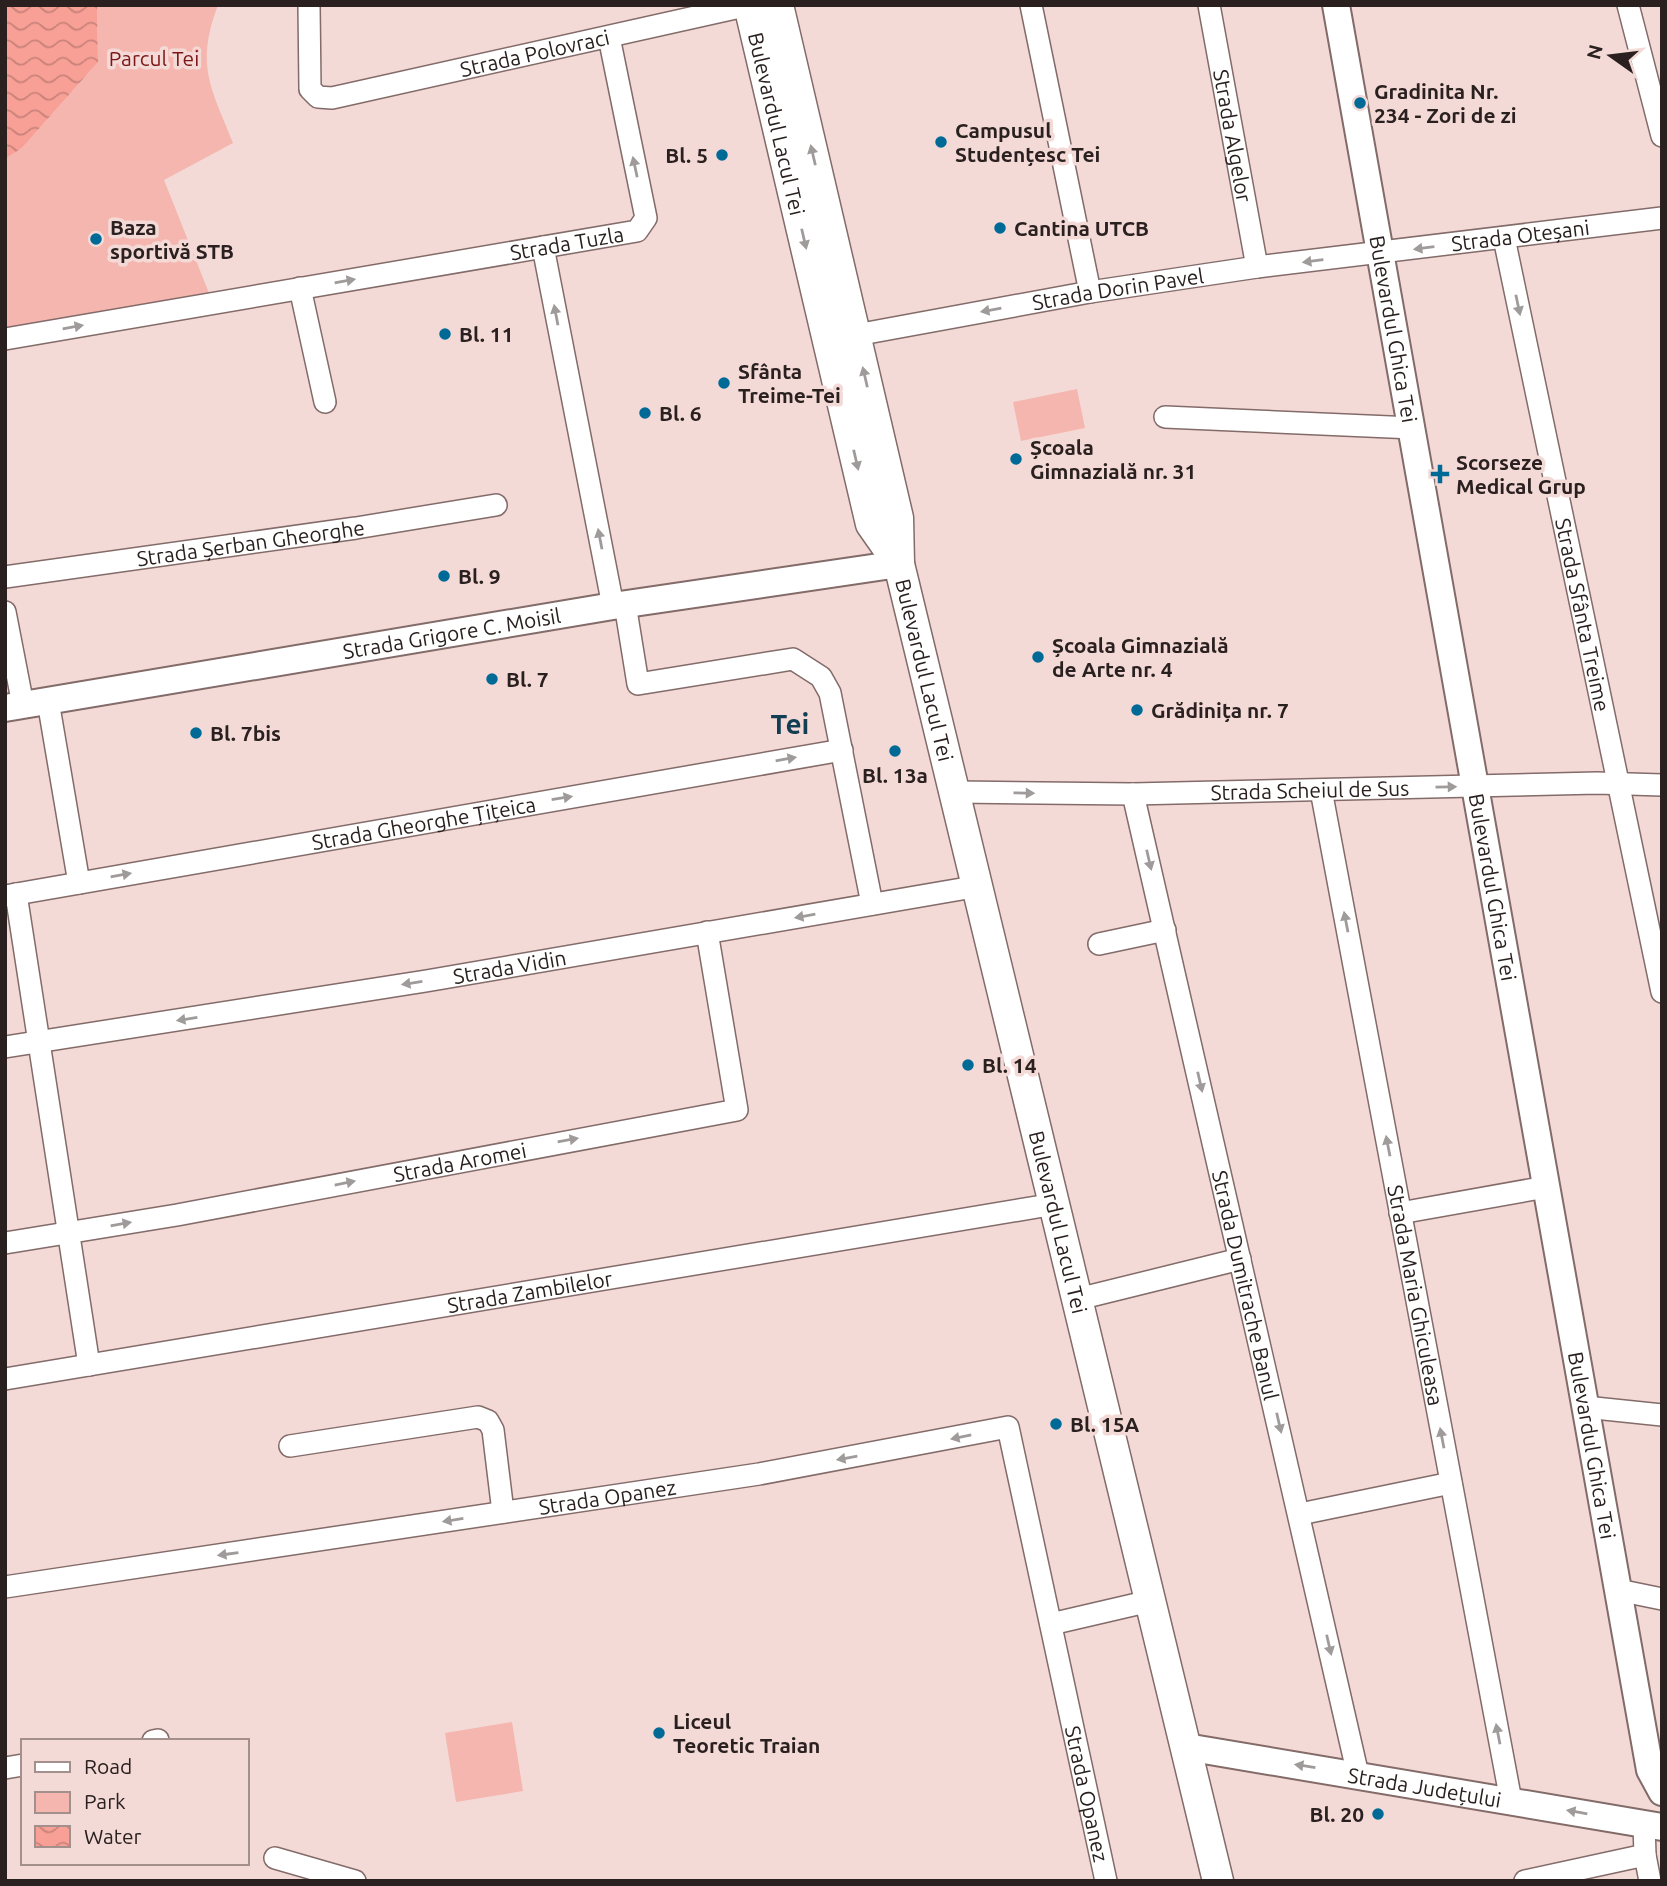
<svg xmlns="http://www.w3.org/2000/svg" width="1667" height="1886" font-family="Ubuntu,sans-serif">
<defs>
<pattern id="water-waves" width="16" height="10" patternUnits="userSpaceOnUse" patternTransform="scale(1.75)"><rect width="16" height="10" fill="#f8a096"/><path d="M0 5q4-4 8 0t8 0" fill="none" stroke="#c9827a"/></pattern>
</defs>
<rect width="100%" height="100%" fill="#f4dad7"/>
<path fill="#f4b6ae" d="M 97,5 L 218,5 C 195,66 211,87 233,143 L 164,180 L 211,298 L 5,332 L 5,159 L 22,148 L 98,62 Z
M 1077,389 L 1085,428 L 1021,441 L 1013,402 Z
M 512,1722 L 523,1791 L 456,1802 L 445,1733 Z"/>
<path fill="url(#water-waves)" d="M 5,5 L 97,5 L 98,62 L 22,148 L 5,159 Z"/>
<g fill="none" stroke-linecap="round" stroke-linejoin="round">
<g stroke="#826b69" stroke-width="24">
<g id="minor">
<path id="s1" d="M 309,5 L 310,89 L 318,97 L 332,98 L 749,5"/>
<path d="M 1031,5 L 1090,292"/>
<path id="s2" d="M 1209,5 L 1257,267"/>
<path d="M 1628,5 L 1662,136"/>
<path id="s3" d="M 1504,238 L 1662,992"/>
<path d="M 543,247 L 613,606"/>
<path d="M 300,288 L 325,402"/>
<path id="s4" d="M 856,335 L 1090,292 L 1257,267 L 1662,218"/>
<path id="s5" d="M 5,339 L 637,231 L 646,218 L 609,37"/>
<path d="M 1165,417 L 1413,428"/>
<path id="s6" d="M 5,577 L 356,528 L 496,505"/>
<path d="M 625,604 L 638,684 L 793,659 L 821,677 L 830,693 L 872,904"/>
<path d="M 5,612 L 23,705"/>
<path d="M 48,701 L 79,883"/>
<path id="s7" d="M 1321,790 L 1511,1801"/>
<path id="s8" d="M 956,792 L 1133,794 L 1597,783 L 1662,785"/>
<path id="s9" d="M 1133,794 L 1358,1775"/>
<path d="M 16,894 L 89,1365"/>
<path id="s10" d="M 5,896 L 842,750"/>
<path d="M 1099,944 L 1165,930"/>
<path id="s11" d="M 5,1047 L 426,981 L 979,886"/>
<path d="M 1400,1213 L 1546,1187"/>
<path id="s12" d="M 5,1243 L 177,1215 L 737,1110 L 707,932"/>
<path d="M 1078,1299 L 1240,1259"/>
<path id="s13" d="M 5,1379 L 1055,1204"/>
<path d="M 1585,1407 L 1662,1415"/>
<path d="M 290,1446 L 478,1417 L 488,1421 L 493,1430 L 503,1512"/>
<path d="M 1300,1514 L 1451,1483"/>
<path id="s14" d="M 5,1587 L 759,1474 L 1008,1427 L 1106,1881"/>
<path d="M 1618,1590 L 1662,1599"/>
<path d="M 1051,1624 L 1150,1601"/>
<path d="M 153,1741 L 158,1740"/>
<path d="M 5,1768 L 23,1765"/>
<path d="M 1645,1855 L 1650,1881"/>
<path d="M 275,1858 L 355,1881"/>
<path d="M 1525,1881 L 1645,1855 L 1644,1824"/>
</g>
</g>
<g stroke="#826b69" stroke-width="30">
<g id="tertiary">
<path id="s15" d="M 1336,5 L 1650,1770 L 1662,1792"/>
<path id="s16" d="M 5,708 L 613,606 L 899,564"/>
<path id="s17" d="M 1186,1747 L 1662,1827"/>
</g>
</g>
<g stroke="#826b69" stroke-width="33">
<g id="secondary">
<path id="s18" d="M 749,5 L 871,524 L 899,564"/>
<path id="s19" d="M 778,5 L 898,518 L 899,564 L 1218,1881"/>
</g>
</g>
<use href="#minor" stroke="#fff" stroke-width="21"/>
<use href="#tertiary" stroke="#fff" stroke-width="26"/>
<use href="#secondary" stroke="#fff" stroke-width="30"/>
</g>
<defs><path id="oneway-solid" d="M-6-.8H1V-3.2L6.5 0L1 3.2V.8H-6Z" transform="scale(1.75)"/></defs>
<g fill="#9f9b9a">
<use href="#oneway-solid" transform="translate(813 155) rotate(-103)"/>
<use href="#oneway-solid" transform="translate(635 167) rotate(-102)"/>
<use href="#oneway-solid" transform="translate(804 239) rotate(77)"/>
<use href="#oneway-solid" transform="translate(1424 248) rotate(173)"/>
<use href="#oneway-solid" transform="translate(1313 261) rotate(173)"/>
<use href="#oneway-solid" transform="translate(345 281) rotate(-10)"/>
<use href="#oneway-solid" transform="translate(1518 305) rotate(78)"/>
<use href="#oneway-solid" transform="translate(991 310) rotate(170)"/>
<use href="#oneway-solid" transform="translate(556 315) rotate(-101)"/>
<use href="#oneway-solid" transform="translate(73 327) rotate(-10)"/>
<use href="#oneway-solid" transform="translate(865 377) rotate(-103)"/>
<use href="#oneway-solid" transform="translate(856 460) rotate(77)"/>
<use href="#oneway-solid" transform="translate(600 539) rotate(-101)"/>
<use href="#oneway-solid" transform="translate(786 759) rotate(-10)"/>
<use href="#oneway-solid" transform="translate(1446 787) rotate(-1)"/>
<use href="#oneway-solid" transform="translate(1024 793) rotate(1)"/>
<use href="#oneway-solid" transform="translate(562 798) rotate(-9)"/>
<use href="#oneway-solid" transform="translate(1149 860) rotate(77)"/>
<use href="#oneway-solid" transform="translate(121 875) rotate(-10)"/>
<use href="#oneway-solid" transform="translate(805 916) rotate(170)"/>
<use href="#oneway-solid" transform="translate(1346 922) rotate(-101)"/>
<use href="#oneway-solid" transform="translate(412 983) rotate(171)"/>
<use href="#oneway-solid" transform="translate(187 1019) rotate(171)"/>
<use href="#oneway-solid" transform="translate(1200 1082) rotate(77)"/>
<use href="#oneway-solid" transform="translate(568 1140) rotate(-10)"/>
<use href="#oneway-solid" transform="translate(1388 1146) rotate(-101)"/>
<use href="#oneway-solid" transform="translate(345 1183) rotate(-11)"/>
<use href="#oneway-solid" transform="translate(121 1224) rotate(-10)"/>
<use href="#oneway-solid" transform="translate(1279 1423) rotate(77)"/>
<use href="#oneway-solid" transform="translate(961 1437) rotate(168)"/>
<use href="#oneway-solid" transform="translate(1442 1438) rotate(-101)"/>
<use href="#oneway-solid" transform="translate(847 1458) rotate(170)"/>
<use href="#oneway-solid" transform="translate(453 1520) rotate(171)"/>
<use href="#oneway-solid" transform="translate(228 1554) rotate(172)"/>
<use href="#oneway-solid" transform="translate(1329 1645) rotate(77)"/>
<use href="#oneway-solid" transform="translate(1498 1734) rotate(-101)"/>
<use href="#oneway-solid" transform="translate(1305 1766) rotate(-171)"/>
<use href="#oneway-solid" transform="translate(1577 1812) rotate(-170)"/>
</g>
<g fill="#006a97" stroke="#f4dad7" stroke-width="2.5">
<circle cx="1360" cy="103" r="7"/>
<circle cx="941" cy="142" r="7"/>
<circle cx="722" cy="155" r="7"/>
<circle cx="1000" cy="228" r="7"/>
<circle cx="96" cy="239" r="7"/>
<circle cx="445" cy="334" r="7"/>
<circle cx="724" cy="383" r="7"/>
<circle cx="645" cy="413" r="7"/>
<circle cx="1016" cy="459" r="7"/>
<path d="M1436.5 463.5h7v7h7v7h-7v7h-7v-7h-7v-7h7z"/>
<circle cx="444" cy="576" r="7"/>
<circle cx="1038" cy="657" r="7"/>
<circle cx="492" cy="679" r="7"/>
<circle cx="1137" cy="710" r="7"/>
<circle cx="196" cy="733" r="7"/>
<circle cx="895" cy="751" r="7"/>
<circle cx="968" cy="1065" r="7"/>
<circle cx="1056" cy="1424" r="7"/>
<circle cx="659" cy="1733" r="7"/>
<circle cx="1378" cy="1814" r="7"/>
</g>
<g text-anchor="middle" dominant-baseline="central" stroke-width="7" stroke-linejoin="round" paint-order="stroke">
<g font-size="21" fill="#29201f" stroke="#f4dad7">
<text stroke="none"><textPath href="#s1" startOffset="317">Strada Polovraci</textPath></text>
<text stroke="none"><textPath href="#s18" startOffset="122">Bulevardul Lacul Tei</textPath></text>
<text stroke="none"><textPath href="#s2" startOffset="133">Strada Algelor</textPath></text>
<text stroke="none"><textPath href="#s4" startOffset="672">Strada Oteșani</textPath></text>
<text stroke="none"><textPath href="#s5" startOffset="570">Strada Tuzla</textPath></text>
<text stroke="none"><textPath href="#s4" startOffset="266">Strada Dorin Pavel</textPath></text>
<text stroke="none"><textPath href="#s15" startOffset="329">Bulevardul Ghica Tei</textPath></text>
<text stroke="none"><textPath href="#s6" startOffset="248">Strada Șerban Gheorghe</textPath></text>
<text stroke="none"><textPath href="#s3" startOffset="385">Strada Sfânta Treime</textPath></text>
<text stroke="none"><textPath href="#s16" startOffset="453">Strada Grigore C. Moisil</textPath></text>
<text stroke="none"><textPath href="#s19" startOffset="682">Bulevardul Lacul Tei</textPath></text>
<text stroke="none"><textPath href="#s8" startOffset="354">Strada Scheiul de Sus</textPath></text>
<text stroke="none"><textPath href="#s10" startOffset="425">Strada Gheorghe Țițeica</textPath></text>
<text stroke="none"><textPath href="#s15" startOffset="896">Bulevardul Ghica Tei</textPath></text>
<text stroke="none"><textPath href="#s11" startOffset="511">Strada Vidin</textPath></text>
<text stroke="none"><textPath href="#s12" startOffset="462">Strada Aromei</textPath></text>
<text stroke="none"><textPath href="#s19" startOffset="1250">Bulevardul Lacul Tei</textPath></text>
<text stroke="none"><textPath href="#s9" startOffset="504">Strada Dumitrache Banul</textPath></text>
<text stroke="none"><textPath href="#s13" startOffset="532">Strada Zambilelor</textPath></text>
<text stroke="none"><textPath href="#s7" startOffset="514">Strada Maria Ghiculeasa</textPath></text>
<text stroke="none"><textPath href="#s15" startOffset="1463">Bulevardul Ghica Tei</textPath></text>
<text stroke="none"><textPath href="#s14" startOffset="609">Strada Opanez</textPath></text>
<text stroke="none"><textPath href="#s17" startOffset="242">Strada Județului</textPath></text>
<text stroke="none"><textPath href="#s14" startOffset="1391">Strada Opanez</textPath></text>
</g>
<g font-size="21" fill="#7c1516" stroke="#f4dad7">
<text x="154" y="58">Parcul Tei</text>
</g>
<g font-size="21" font-weight="bold" fill="#29201f" stroke="#f4dad7" text-anchor="start">
<text x="1374" y="91">Gradinita Nr.<tspan x="1374" dy="24">234 - Zori de zi</tspan></text>
<text x="955" y="130">Campusul<tspan x="955" dy="24">Studențesc Tei</tspan></text>
<text x="708" y="155" text-anchor="end">Bl. 5</text>
<text x="110" y="227">Baza<tspan x="110" dy="24">sportivă STB</tspan></text>
<text x="1014" y="228">Cantina UTCB</text>
<text x="459" y="334">Bl. 11</text>
<text x="738" y="371">Sfânta<tspan x="738" dy="24">Treime-Tei</tspan></text>
<text x="659" y="413">Bl. 6</text>
<text x="1030" y="447">Școala<tspan x="1030" dy="24">Gimnazială nr. 31</tspan></text>
<text x="1456" y="462">Scorseze<tspan x="1456" dy="24">Medical Grup</tspan></text>
<text x="458" y="576">Bl. 9</text>
<text x="1052" y="645">Școala Gimnazială<tspan x="1052" dy="24">de Arte nr. 4</tspan></text>
<text x="506" y="679">Bl. 7</text>
<text x="1151" y="710">Grădinița nr. 7</text>
<text x="210" y="733">Bl. 7bis</text>
<text x="895" y="775" text-anchor="middle">Bl. 13a</text>
<text x="982" y="1065">Bl. 14</text>
<text x="1070" y="1424">Bl. 15A</text>
<text x="673" y="1721">Liceul<tspan x="673" dy="24">Teoretic Traian</tspan></text>
<text x="1364" y="1814" text-anchor="end">Bl. 20</text>
</g>
<g font-size="28" font-weight="bold" fill="#133d53" stroke="#f4dad7">
<text x="790" y="723">Tei</text>
</g>
</g>
<rect width="1667" height="1886" fill="none" stroke="#29201f" stroke-width="14"/>
<rect x="21" y="1739" width="228" height="126" fill="#f4dad7" stroke="#a3908d" stroke-width="2"/>
<rect x="35" y="1762" width="35" height="10" fill="#ffffff" stroke="#a3908d" stroke-width="2"/>
<text x="84" y="1774" font-size="21" fill="#29201f">Road</text>
<rect x="35" y="1792" width="35" height="21" fill="#f4b6ae" stroke="#a3908d" stroke-width="2"/>
<text x="84" y="1809" font-size="21" fill="#29201f">Park</text>
<rect x="35" y="1826" width="35" height="21" fill="url(#water-waves)" stroke="#a3908d" stroke-width="2"/>
<text x="84" y="1844" font-size="21" fill="#29201f">Water</text>
<g transform="translate(1611 56) rotate(284)" stroke="#f4dad7" stroke-width="5" paint-order="stroke">
<path d="M0-5L12 26L0 18L-12 26Z" fill="#29201f"/>
<text y="-10" font-size="19" font-weight="bold" text-anchor="middle" fill="#29201f">N</text>
</g>
</svg>
